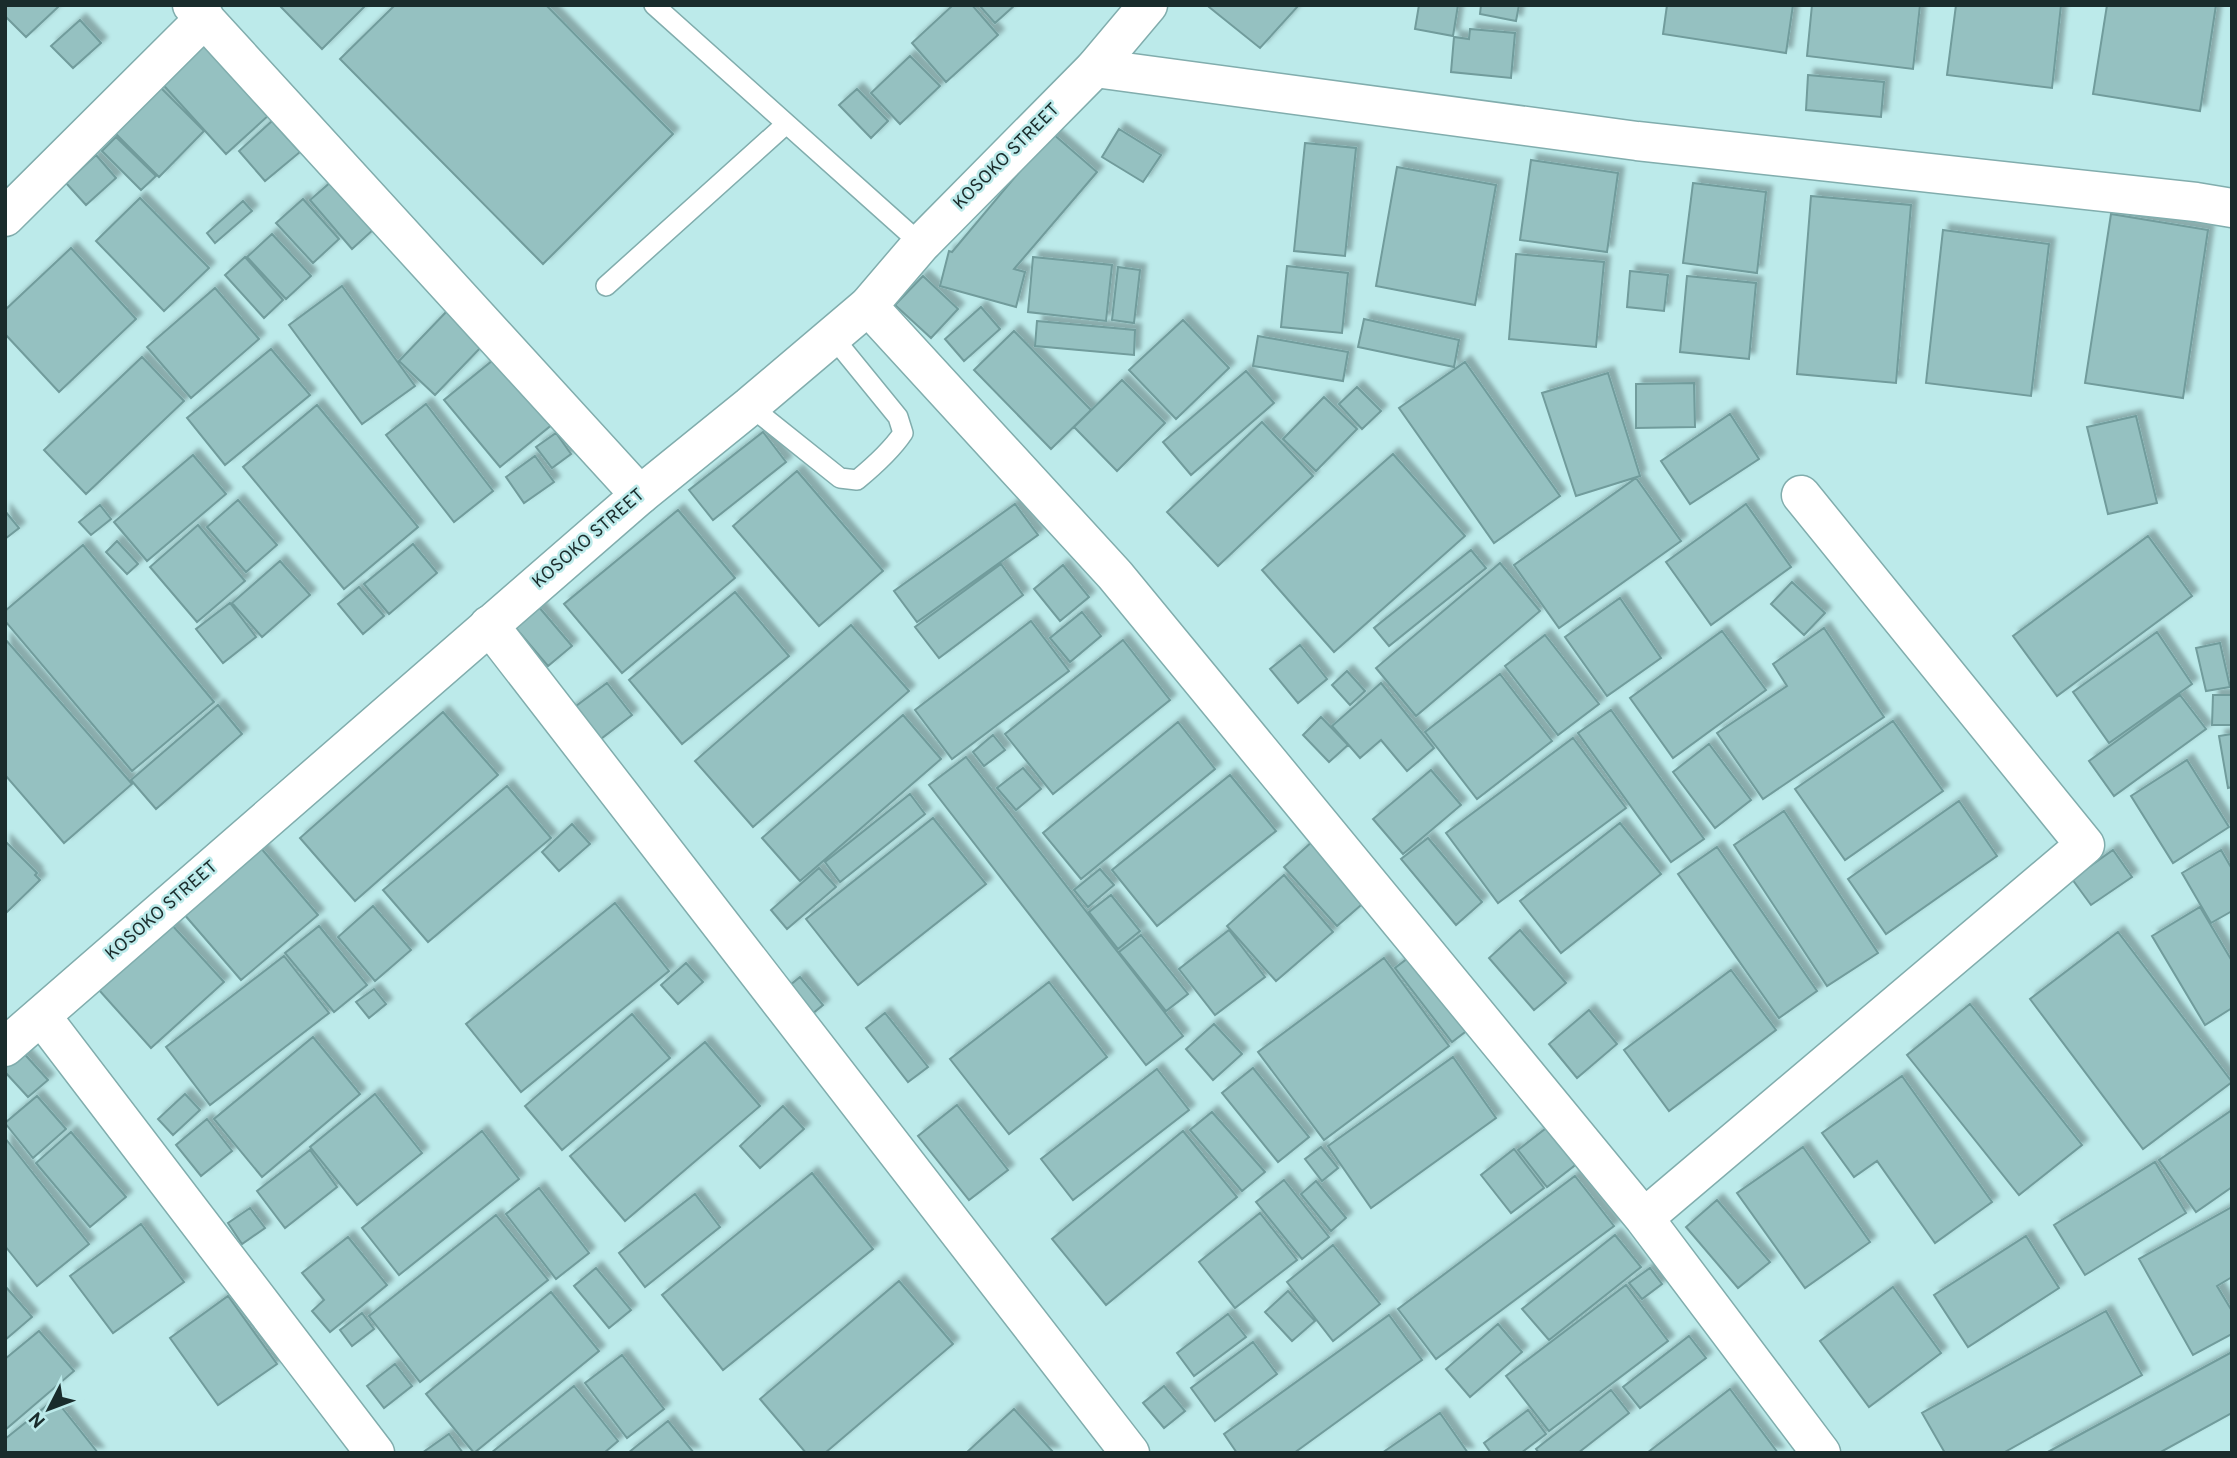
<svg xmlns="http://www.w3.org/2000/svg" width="2237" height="1458" font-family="Overpass,sans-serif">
<defs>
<filter id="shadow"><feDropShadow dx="6" dy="-6" stdDeviation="2" flood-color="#0004"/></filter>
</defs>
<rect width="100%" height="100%" fill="#bceaea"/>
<path fill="#95c1c1" stroke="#719c9c" stroke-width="2" filter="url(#shadow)" d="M 5,5 L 57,5 L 58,7 L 26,37 L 5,16 Z
M 279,5 L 366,5 L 322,49 Z
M 395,5 L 546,5 L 673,134 L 543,264 L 340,59 Z
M 953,5 L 972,5 L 998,35 L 946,82 L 912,43 Z
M 979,5 L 1015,5 L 995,23 Z
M 1210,5 L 1299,5 L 1260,48 L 1209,7 Z
M 1419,5 L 1458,5 L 1453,36 L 1415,29 Z
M 1481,5 L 1519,5 L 1516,21 L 1480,14 Z
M 1667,5 L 1793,5 L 1786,53 L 1663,34 Z
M 1812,5 L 1920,5 L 1913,69 L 1807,56 Z
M 1956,5 L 2061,5 L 2052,88 L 1947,75 Z
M 2107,5 L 2216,5 L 2200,111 L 2093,94 Z
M 80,20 L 101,43 L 73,68 L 51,46 Z
M 1470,29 L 1515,33 L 1511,78 L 1451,72 L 1454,37 L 1469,39 Z
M 201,38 L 270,114 L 226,154 L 157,78 Z
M 910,56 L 940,86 L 900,124 L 871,93 Z
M 1808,75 L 1884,82 L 1881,117 L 1806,110 Z
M 157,84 L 204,131 L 159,177 L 112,130 Z
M 857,89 L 888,121 L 871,138 L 839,105 Z
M 272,121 L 300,152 L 265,181 L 239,151 Z
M 1119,129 L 1161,155 L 1143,182 L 1102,157 Z
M 1052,133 L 1097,172 L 1014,269 L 1025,272 L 1016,307 L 940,286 L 949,251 L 952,252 Z
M 116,137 L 156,176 L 141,190 L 102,151 Z
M 1305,143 L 1356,148 L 1345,256 L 1294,251 Z
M 96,155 L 116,178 L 86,205 L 66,183 Z
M 1531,160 L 1618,173 L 1607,252 L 1520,240 Z
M 1397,167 L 1496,185 L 1475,305 L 1376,286 Z
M 332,181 L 374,229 L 352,249 L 310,200 Z
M 1693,183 L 1766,192 L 1757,273 L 1683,263 Z
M 1811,196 L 1911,205 L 1896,383 L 1797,374 Z
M 140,198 L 209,268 L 164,311 L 96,241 Z
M 303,199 L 339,239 L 313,263 L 276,223 Z
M 243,201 L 252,211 L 215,243 L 207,233 Z
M 2111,214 L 2208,230 L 2183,398 L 2085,383 Z
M 1943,230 L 2049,244 L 2031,396 L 1926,383 Z
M 272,234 L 311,276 L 286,299 L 247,257 Z
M 71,248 L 136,319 L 59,392 L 5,334 L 5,310 Z
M 1516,254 L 1604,262 L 1596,347 L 1509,339 Z
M 245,257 L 283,300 L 264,318 L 225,275 Z
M 1033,257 L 1112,265 L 1106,321 L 1028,312 Z
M 1287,266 L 1348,273 L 1342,333 L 1281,327 Z
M 1118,267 L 1140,270 L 1134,323 L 1112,320 Z
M 1630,271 L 1668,275 L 1664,311 L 1627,307 Z
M 923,276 L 958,309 L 931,338 L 895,305 Z
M 1687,276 L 1756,283 L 1749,359 L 1680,352 Z
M 342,286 L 415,386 L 362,424 L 289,325 Z
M 215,288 L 259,339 L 191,398 L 147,347 Z
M 981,307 L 1000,329 L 964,361 L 945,339 Z
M 448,310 L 484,344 L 435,395 L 399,361 Z
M 1364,319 L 1459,340 L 1454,367 L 1358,347 Z
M 1183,320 L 1229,368 L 1176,419 L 1129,370 Z
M 1037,321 L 1135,330 L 1134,355 L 1035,346 Z
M 1014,331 L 1091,410 L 1051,449 L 974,370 Z
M 1258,336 L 1348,352 L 1343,381 L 1253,366 Z
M 271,349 L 310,395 L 225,465 L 187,418 Z
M 498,356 L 554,423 L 500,467 L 444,400 Z
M 142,357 L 184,401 L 86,494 L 44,450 Z
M 1465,362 L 1560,496 L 1494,543 L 1399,408 Z
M 1246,371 L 1274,403 L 1191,475 L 1163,442 Z
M 1608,373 L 1640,476 L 1576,496 L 1542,393 Z
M 1122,380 L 1165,423 L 1117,471 L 1074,427 Z
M 1694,383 L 1695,427 L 1636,428 L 1636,384 Z
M 1357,387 L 1381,411 L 1362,429 L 1339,404 Z
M 1324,397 L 1357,429 L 1316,471 L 1283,439 Z
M 426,404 L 493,491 L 454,522 L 386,435 Z
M 317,405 L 418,527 L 344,589 L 243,467 Z
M 1730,414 L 1759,459 L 1690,504 L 1661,461 Z
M 2136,416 L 2157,503 L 2108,514 L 2087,427 Z
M 1262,422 L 1313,476 L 1218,566 L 1167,512 Z
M 763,432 L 786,462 L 713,520 L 689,490 Z
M 556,433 L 571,454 L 552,468 L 536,447 Z
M 1393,454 L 1465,536 L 1334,652 L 1262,570 Z
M 193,455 L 226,494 L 147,561 L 114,522 Z
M 535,456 L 554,482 L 524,503 L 506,477 Z
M 797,471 L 883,571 L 819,626 L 733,526 Z
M 1636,478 L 1681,541 L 1559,628 L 1514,565 Z
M 238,500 L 277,545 L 246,572 L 207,527 Z
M 1015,504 L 1038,535 L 917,622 L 894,591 Z
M 1746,504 L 1791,567 L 1711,625 L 1666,562 Z
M 100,505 L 111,519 L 91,535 L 79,522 Z
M 678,510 L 735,578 L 622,673 L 564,604 Z
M 5,511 L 19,528 L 5,539 Z
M 198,525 L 245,581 L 197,622 L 150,567 Z
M 2148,536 L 2192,596 L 2057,696 L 2013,636 Z
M 117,541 L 138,564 L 127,574 L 106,552 Z
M 413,544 L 437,573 L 389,614 L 364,584 Z
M 83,545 L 214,702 L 132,771 L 5,621 L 5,611 Z
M 1471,550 L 1486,568 L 1389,646 L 1374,628 Z
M 280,561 L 310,595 L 262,637 L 232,603 Z
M 1500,563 L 1540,611 L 1416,716 L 1376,668 Z
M 1001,564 L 1023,595 L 939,658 L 915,627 Z
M 1063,565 L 1089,597 L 1060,621 L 1034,589 Z
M 1792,582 L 1825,613 L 1804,635 L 1771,604 Z
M 359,587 L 384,616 L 363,634 L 338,604 Z
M 735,592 L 789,656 L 682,744 L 629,680 Z
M 1620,598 L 1661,658 L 1607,696 L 1565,637 Z
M 230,603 L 256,637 L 223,663 L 196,629 Z
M 538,606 L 572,646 L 548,666 L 514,626 Z
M 1082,612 L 1101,636 L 1070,662 L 1050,638 Z
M 1031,621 L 1069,671 L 952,759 L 915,710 Z
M 851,625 L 909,691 L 753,827 L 695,761 Z
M 1824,628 L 1884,717 L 1763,799 L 1717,733 L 1787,686 L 1773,664 Z
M 1722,631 L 1766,690 L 1673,758 L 1630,698 Z
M 2157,632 L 2192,684 L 2109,743 L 2073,692 Z
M 1545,635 L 1599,704 L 1558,735 L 1505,666 Z
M 5,639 L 132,784 L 64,843 L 5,775 Z
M 1123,640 L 1170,700 L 1053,794 L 1005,734 Z
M 2220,643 L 2230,687 L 2206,691 L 2196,648 Z
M 1300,645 L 1327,679 L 1298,703 L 1270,669 Z
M 1347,671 L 1365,691 L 1350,705 L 1332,685 Z
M 1500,674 L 1552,741 L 1477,799 L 1425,732 Z
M 607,683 L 632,715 L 593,745 L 568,712 Z
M 1381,683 L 1434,748 L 1407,771 L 1381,740 L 1360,758 L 1332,726 Z
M 2180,695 L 2206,729 L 2114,796 L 2089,761 Z
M 2213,695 L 2232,695 L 2232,725 L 2212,725 Z
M 218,705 L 242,734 L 156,809 L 131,780 Z
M 1611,710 L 1704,839 L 1671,862 L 1578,733 Z
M 443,712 L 498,775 L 355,901 L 300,838 Z
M 903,715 L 941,759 L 800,881 L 762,838 Z
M 1321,717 L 1348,745 L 1329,762 L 1303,735 Z
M 1893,721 L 1943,791 L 1845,860 L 1795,789 Z
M 1178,722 L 1215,769 L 1081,879 L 1043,833 Z
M 2232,734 L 2232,787 L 2228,788 L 2219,736 Z
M 993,735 L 1005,750 L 984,766 L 973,752 Z
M 1573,738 L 1626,808 L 1498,903 L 1446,833 Z
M 1709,744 L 1751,800 L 1715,828 L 1673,772 Z
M 966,757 L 1183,1036 L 1146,1065 L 929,785 Z
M 2187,760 L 2229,827 L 2173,863 L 2131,796 Z
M 1023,768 L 1041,789 L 1016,810 L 997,788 Z
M 1431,770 L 1461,805 L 1403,854 L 1373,819 Z
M 1230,775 L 1276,831 L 1157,926 L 1112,870 Z
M 507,786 L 551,838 L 428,942 L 383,890 Z
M 910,794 L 925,814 L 840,882 L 825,862 Z
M 1959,801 L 1997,856 L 1886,934 L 1848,879 Z
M 1784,811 L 1878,953 L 1827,986 L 1734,845 Z
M 933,818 L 986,884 L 858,985 L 806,919 Z
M 1620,823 L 1661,874 L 1561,953 L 1520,901 Z
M 572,824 L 590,844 L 559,871 L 542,852 Z
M 1428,838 L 1482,902 L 1456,925 L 1401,859 Z
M 1314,840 L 1368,899 L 1337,926 L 1284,867 Z
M 5,841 L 37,873 L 35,875 L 40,880 L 5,914 Z
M 260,847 L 318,915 L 241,980 L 183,913 Z
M 1717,847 L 1817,991 L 1779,1018 L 1678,874 Z
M 2113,850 L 2132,877 L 2091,905 L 2072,879 Z
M 2221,850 L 2232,869 L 2232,911 L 2211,923 L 2182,873 Z
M 819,868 L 836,887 L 787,929 L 771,910 Z
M 1100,869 L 1114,885 L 1088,907 L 1074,890 Z
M 1284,875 L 1333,932 L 1276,981 L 1227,926 Z
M 1111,895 L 1140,931 L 1118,949 L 1089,912 Z
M 615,903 L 669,971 L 521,1092 L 466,1024 Z
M 373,906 L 411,950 L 375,981 L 338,937 Z
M 2200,907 L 2232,961 L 2232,1008 L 2205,1025 L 2152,936 Z
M 171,924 L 224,982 L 151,1048 L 99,990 Z
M 319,926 L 367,985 L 334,1012 L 285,953 Z
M 1229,930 L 1265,977 L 1215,1015 L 1179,969 Z
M 1520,930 L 1566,983 L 1534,1010 L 1489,958 Z
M 2118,932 L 2232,1082 L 2143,1149 L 2030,999 Z
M 1141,935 L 1188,994 L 1166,1011 L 1119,952 Z
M 1412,955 L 1469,1029 L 1452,1042 L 1395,968 Z
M 284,956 L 329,1013 L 210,1105 L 166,1047 Z
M 1384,958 L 1449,1046 L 1324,1140 L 1258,1052 Z
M 686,963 L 703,982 L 678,1004 L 661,985 Z
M 1731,970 L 1776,1030 L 1669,1111 L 1624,1050 Z
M 800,977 L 823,1005 L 801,1023 L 778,995 Z
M 1049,982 L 1107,1057 L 1009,1134 L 950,1059 Z
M 374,989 L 386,1004 L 369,1018 L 356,1002 Z
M 1970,1004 L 2082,1145 L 2019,1195 L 1907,1055 Z
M 1589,1010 L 1617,1044 L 1577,1078 L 1549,1044 Z
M 885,1013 L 928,1067 L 908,1082 L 866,1028 Z
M 632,1014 L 670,1058 L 562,1150 L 525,1106 Z
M 1214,1024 L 1242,1054 L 1213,1080 L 1186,1049 Z
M 313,1037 L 360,1094 L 262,1177 L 214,1119 Z
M 705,1042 L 760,1106 L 625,1221 L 570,1156 Z
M 19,1048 L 48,1080 L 28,1097 L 5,1072 L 5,1060 Z
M 1453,1057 L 1496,1118 L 1371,1208 L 1328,1146 Z
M 1253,1068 L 1309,1137 L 1278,1162 L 1222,1093 Z
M 1157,1069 L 1189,1110 L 1073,1200 L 1041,1159 Z
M 1902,1076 L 1992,1202 L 1935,1243 L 1877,1161 L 1854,1177 L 1822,1133 Z
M 185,1094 L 200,1110 L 173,1135 L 158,1119 Z
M 375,1094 L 422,1153 L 357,1205 L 310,1147 Z
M 37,1096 L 66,1129 L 33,1158 L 5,1123 Z
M 957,1105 L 1008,1170 L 969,1200 L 918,1136 Z
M 783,1106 L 804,1129 L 760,1168 L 740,1146 Z
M 2232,1110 L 2232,1187 L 2196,1212 L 2159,1160 Z
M 1212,1112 L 1265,1172 L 1242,1191 L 1190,1130 Z
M 207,1119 L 232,1151 L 201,1176 L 176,1145 Z
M 1554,1122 L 1583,1159 L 1547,1187 L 1518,1150 Z
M 482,1131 L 519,1179 L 399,1275 L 362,1228 Z
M 1183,1131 L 1237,1197 L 1106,1305 L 1052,1239 Z
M 71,1132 L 126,1197 L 90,1227 L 36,1163 Z
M 5,1138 L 89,1244 L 37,1286 L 5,1246 Z
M 1321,1147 L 1338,1168 L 1322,1181 L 1305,1159 Z
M 1803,1147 L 1870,1242 L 1805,1288 L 1737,1193 Z
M 1514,1149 L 1544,1188 L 1511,1213 L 1481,1175 Z
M 310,1150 L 337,1187 L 285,1228 L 257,1191 Z
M 2155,1162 L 2186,1213 L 2085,1275 L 2054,1225 Z
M 812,1173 L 873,1249 L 723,1370 L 662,1295 Z
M 1575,1176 L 1614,1226 L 1436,1359 L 1398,1309 Z
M 1284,1180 L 1329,1237 L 1302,1259 L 1256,1202 Z
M 1316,1181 L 1346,1218 L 1331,1231 L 1301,1194 Z
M 539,1188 L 589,1253 L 556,1279 L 506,1214 Z
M 695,1194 L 720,1227 L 645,1287 L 619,1253 Z
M 1717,1200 L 1770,1262 L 1738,1288 L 1686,1227 Z
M 2232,1207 L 2232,1277 L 2217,1286 L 2232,1311 L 2232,1334 L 2193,1355 L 2139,1259 Z
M 250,1208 L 265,1228 L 242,1244 L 228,1223 Z
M 1260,1213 L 1297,1260 L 1235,1308 L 1199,1262 Z
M 496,1215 L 548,1280 L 420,1382 L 369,1316 Z
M 141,1224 L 184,1282 L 113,1333 L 70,1276 Z
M 1615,1235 L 1641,1267 L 1549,1340 L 1522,1309 Z
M 2026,1236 L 2059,1288 L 1968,1347 L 1934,1295 Z
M 348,1237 L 387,1285 L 330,1332 L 312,1311 L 324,1300 L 302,1273 Z
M 1333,1245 L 1380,1304 L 1333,1341 L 1287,1282 Z
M 596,1268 L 631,1310 L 609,1328 L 574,1286 Z
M 1650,1268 L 1662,1284 L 1642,1299 L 1629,1283 Z
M 899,1281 L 953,1344 L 825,1453 L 806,1453 L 760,1399 Z
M 1626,1285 L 1668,1341 L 1549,1431 L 1506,1376 Z
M 5,1286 L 32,1317 L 5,1340 Z
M 1893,1287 L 1941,1353 L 1869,1407 L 1820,1341 Z
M 1288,1291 L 1315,1321 L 1292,1341 L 1265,1312 Z
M 551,1292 L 599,1351 L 474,1453 L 426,1394 Z
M 228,1296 L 277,1364 L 218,1405 L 170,1338 Z
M 2106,1311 L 2142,1375 L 2003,1453 L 1945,1453 L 1922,1413 Z
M 362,1313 L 374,1329 L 352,1346 L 340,1330 Z
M 1228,1314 L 1246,1337 L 1194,1376 L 1177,1353 Z
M 1389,1315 L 1422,1360 L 1294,1453 L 1237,1453 L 1224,1434 Z
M 1498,1324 L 1522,1352 L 1470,1397 L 1446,1369 Z
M 39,1331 L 74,1371 L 5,1430 L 5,1359 Z
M 1689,1336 L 1706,1358 L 1640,1408 L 1623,1387 Z
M 1253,1342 L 1277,1374 L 1215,1421 L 1191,1388 Z
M 2232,1352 L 2232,1413 L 2159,1453 L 2046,1453 Z
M 622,1355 L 664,1409 L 627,1438 L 585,1383 Z
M 395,1364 L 412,1386 L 384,1408 L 367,1386 Z
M 574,1386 L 618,1441 L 604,1453 L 491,1453 Z
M 1164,1386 L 1185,1411 L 1164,1428 L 1143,1403 Z
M 1730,1389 L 1778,1453 L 1647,1453 Z
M 1611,1390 L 1629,1413 L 1578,1453 L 1539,1453 L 1536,1449 Z
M 55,1399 L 98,1453 L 5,1453 L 5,1439 Z
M 1014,1409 L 1054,1453 L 966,1453 Z
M 1528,1410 L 1546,1434 L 1521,1453 L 1491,1453 L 1484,1443 Z
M 1440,1413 L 1468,1453 L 1382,1453 Z
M 668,1421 L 694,1453 L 628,1453 Z
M 449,1434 L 463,1453 L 422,1453 Z"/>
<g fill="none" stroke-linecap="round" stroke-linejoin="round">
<g stroke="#81adad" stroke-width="22">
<path id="lane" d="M 654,5 L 921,244
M 606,286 L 785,125
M 750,406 L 840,478 L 857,480 C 874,466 891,451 903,433 L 898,417 L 832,336"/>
</g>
<g stroke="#81adad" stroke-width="41">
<path id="street" d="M 192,5 L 640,495
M 1095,68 L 1637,141 L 2196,202 L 2232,208
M 5,217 L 205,18
M 868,306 L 1115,575 L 1644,1218 L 1821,1453
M 489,625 L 1130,1453
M 42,1017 L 375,1453
M 1644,1218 L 2085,845 L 1801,495"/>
</g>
<g stroke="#81adad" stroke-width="41">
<path id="secondary" d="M 5,1047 L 640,495 L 750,406 L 868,306 L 921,244 L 1095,68 L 1148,5"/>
</g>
<use href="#lane" stroke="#fff" stroke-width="19"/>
<use href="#street" stroke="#fff" stroke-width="38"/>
<use href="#secondary" stroke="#fff" stroke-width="38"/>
</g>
<g text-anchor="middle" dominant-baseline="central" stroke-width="5" stroke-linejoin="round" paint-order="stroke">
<g font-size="18" fill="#1a2c2c" stroke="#bceaea">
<text transform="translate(1007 157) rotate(-45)">KOSOKO STREET</text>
<text transform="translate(589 539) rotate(-41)">KOSOKO STREET</text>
<text transform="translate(162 911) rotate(-41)">KOSOKO STREET</text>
</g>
</g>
<rect width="2237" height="1458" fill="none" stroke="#1a2c2c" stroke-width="14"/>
<g transform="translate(49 1409) rotate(228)" stroke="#bceaea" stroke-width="5" paint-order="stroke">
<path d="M0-5L12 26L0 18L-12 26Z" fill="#1a2c2c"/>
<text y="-10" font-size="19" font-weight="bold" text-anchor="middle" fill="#1a2c2c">N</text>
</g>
</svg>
